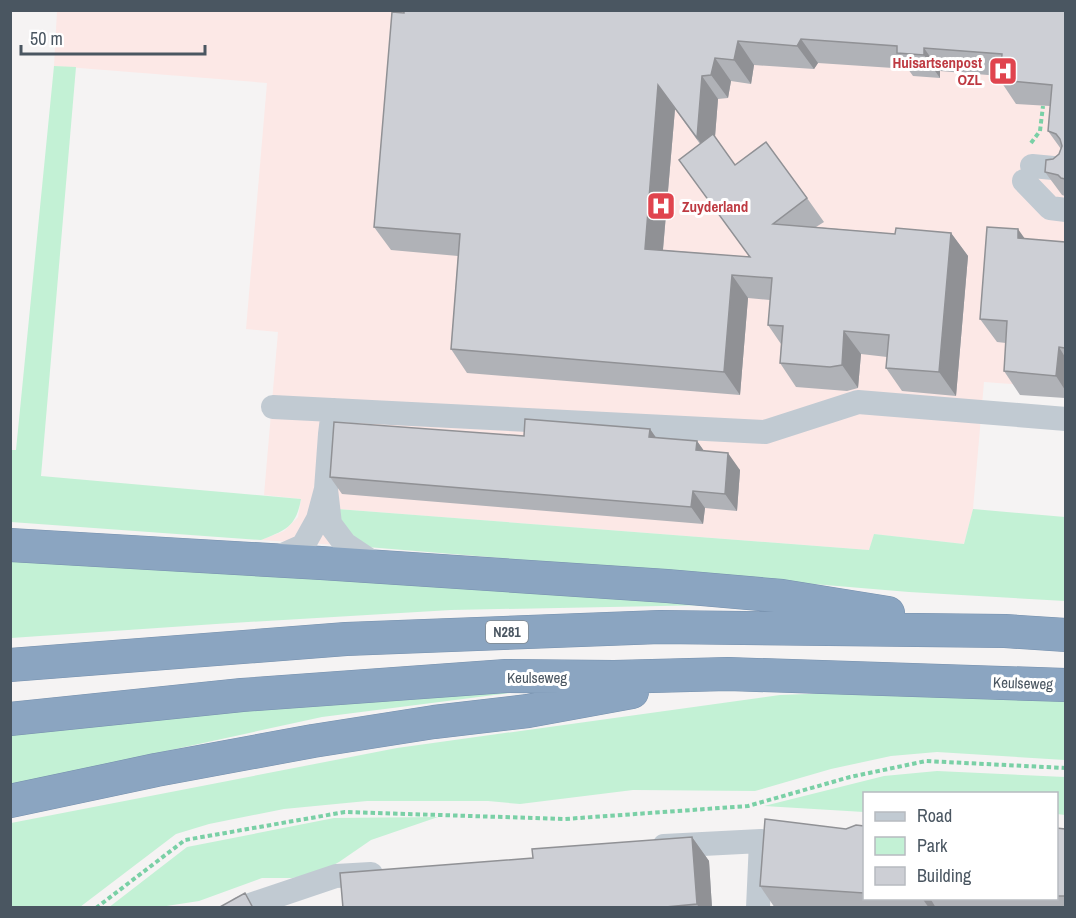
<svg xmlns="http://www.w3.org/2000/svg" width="1076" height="918" font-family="'Archivo Narrow',sans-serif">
<rect width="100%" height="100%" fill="#f5f3f3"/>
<path fill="#fce8e6" d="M 57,11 L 1065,11 L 1065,388 L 984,382 L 973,509 L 964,544 L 874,534 L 869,550 L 338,509 L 367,547 L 261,540 L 284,531 L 298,517 L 301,499 L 264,495 L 278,332 L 246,329 L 267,83 L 54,66 Z"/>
<path fill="#c3f1d5" d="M 54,66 L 76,67 L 41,476 L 301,499 C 296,527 286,530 261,540 L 11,522 L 11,450 L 16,450 Z
M 337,509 L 869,550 L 874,534 L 964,544 L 973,509 L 1065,517 L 1065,601 L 909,592 L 367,547 L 342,531 Z
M 10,551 L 762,604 L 451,610 L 216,624 L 11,638 Z
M 541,689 L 322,717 L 11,785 L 10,731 L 254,706 Z
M 886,691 L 1065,699 L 1065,760 L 937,752 L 891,756 L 831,769 L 755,791 L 633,790 L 520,804 L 488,801 L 367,801 L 284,809 L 209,824 L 176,834 L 80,907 L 11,908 L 11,823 L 397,748 L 780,695 Z
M 937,771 L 1065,777 L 1065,815 L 1057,814 L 1056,794 L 864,794 L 864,812 L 764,806 L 884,776 Z
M 438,817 L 371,840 L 339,862 L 319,873 L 292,878 L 262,878 L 199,901 L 160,907 L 108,908 L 187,847 L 334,818 Z"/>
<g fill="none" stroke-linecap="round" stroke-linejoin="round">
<g stroke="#7690ad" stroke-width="34">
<path id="highway" d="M 10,545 L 321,563 L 667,586 L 782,596 L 888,613
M 10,665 L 346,639 L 660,627 L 1005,631 L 1066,635
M 10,719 L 242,695 L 506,676 L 614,677 L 728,674 L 1066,685
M 10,801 L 156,770 L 313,741 L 434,722 L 528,711 L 632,692"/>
</g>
<path stroke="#7ad0a6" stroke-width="4" stroke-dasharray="4.5 3" stroke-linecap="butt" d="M 1031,143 L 1040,131 L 1043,106
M 96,908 L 185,840 L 345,812 L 565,819 L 748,806 L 850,777 L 926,761 L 1066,768"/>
<path stroke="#c1cad2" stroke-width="24" d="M 1032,166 L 1064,169
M 1024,181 L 1050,208 L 1066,210
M 273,407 L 765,432 L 858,402 L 1066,419
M 326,489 L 330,434 L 333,410
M 276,558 L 303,546 L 318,519 L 326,489 L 330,524 L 345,544 L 378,566
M 664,846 L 761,841
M 241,908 L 336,876 L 371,874
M 758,908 L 761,841"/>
<use href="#highway" stroke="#8ba5c1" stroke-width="33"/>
</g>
<path fill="#b0b2b7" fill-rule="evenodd" d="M 1065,10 L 1065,196 L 1062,195 L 1045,172 L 1053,159 L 1059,154 L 1061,149 L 1048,131 L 1050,106 L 1016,104 L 1000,80 L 1000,76 L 940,71 L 940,78 L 913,76 L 908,69 L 818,63 L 814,69 L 754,65 L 751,84 L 731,81 L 728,98 L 718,99 L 715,137 L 735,165 L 807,198 L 824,222 L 816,227 L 895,234 L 951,233 L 968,256 L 956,396 L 902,391 L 886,368 L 887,357 L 861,354 L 858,388 L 847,391 L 796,387 L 780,363 L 781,344 L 768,325 L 770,300 L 748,298 L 740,395 L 467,373 L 451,349 L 458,256 L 391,250 L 374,227 L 404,13 ZM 675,109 L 700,144 L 679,160 L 750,257 L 663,250 Z
M 1025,239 L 1065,242 L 1065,398 L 1020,395 L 1004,371 L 1006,343 L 997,342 L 980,319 Z
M 650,429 L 656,438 L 697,441 L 704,451 L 740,470 L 737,511 L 705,508 L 703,524 L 342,494 L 330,477 Z
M 864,826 L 864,898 L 1056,898 L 1056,828 L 1065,829 L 1065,908 L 775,908 L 760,886 L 846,829 Z
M 692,837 L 709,861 L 712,908 L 343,908 L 533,858 Z"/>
<path fill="#909195" d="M 801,39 L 818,63 L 814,69 L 797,46 Z
M 738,41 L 754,65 L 751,84 L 734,60 Z
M 924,48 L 940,71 L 940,78 L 924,55 Z
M 715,58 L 731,81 L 728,98 L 711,75 Z
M 702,76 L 718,99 L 713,161 L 697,138 Z
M 658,85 L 675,109 L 661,272 L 645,249 Z
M 1018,229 L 1035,253 L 1018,238 Z
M 951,233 L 968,256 L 956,396 L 939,372 Z
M 732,275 L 748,298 L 740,395 L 724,372 Z
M 844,331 L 861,354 L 858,388 L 842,365 Z
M 1059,347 L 1065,357 L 1065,390 L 1056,376 Z
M 650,429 L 662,446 L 649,437 Z
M 697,441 L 709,458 L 696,450 Z
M 728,453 L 740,470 L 737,511 L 725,494 Z
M 693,491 L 705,508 L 703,524 L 691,507 Z
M 692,837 L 709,861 L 712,908 L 699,908 L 697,904 Z
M 922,898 L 930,898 L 936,908 L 929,908 Z"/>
<path fill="#cdcfd5" stroke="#909195" stroke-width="1.5" d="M 404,10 L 1065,10 L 1065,179 L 1061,178 L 1058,175 L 1045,172 L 1046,160 L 1053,159 L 1059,154 L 1062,146 L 1060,139 L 1056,134 L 1048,131 L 1052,85 L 1000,80 L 1002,54 L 924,48 L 924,55 L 897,53 L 897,46 L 801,39 L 797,46 L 738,41 L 734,60 L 715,58 L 711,75 L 702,76 L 697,138 L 658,85 L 645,249 L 750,257 L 679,160 L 713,134 L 735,165 L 766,142 L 807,198 L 773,224 L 895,234 L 896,228 L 951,233 L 939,372 L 886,368 L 889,335 L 844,331 L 842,365 L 830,367 L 780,363 L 783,326 L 768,325 L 772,278 L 732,275 L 724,372 L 451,349 L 460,234 L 374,227 L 392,12 L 404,13 Z
M 987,227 L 1018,229 L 1018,238 L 1065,242 L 1065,348 L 1059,347 L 1056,376 L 1004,371 L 1007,321 L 980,319 Z
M 525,419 L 650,429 L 649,437 L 697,441 L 696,450 L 728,453 L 725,494 L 693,491 L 691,507 L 330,477 L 334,422 L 524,436 Z
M 765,819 L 846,829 L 856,825 L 864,826 L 864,893 L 760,886 Z
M 1056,828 L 1065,829 L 1065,896 L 1056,896 Z
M 692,837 L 697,904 L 655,908 L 343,908 L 340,873 L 533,858 L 532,849 Z
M 245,893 L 253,908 L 218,908 Z"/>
<defs>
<g id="hospital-square" transform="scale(1.5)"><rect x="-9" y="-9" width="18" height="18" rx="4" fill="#e0444e" stroke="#fff"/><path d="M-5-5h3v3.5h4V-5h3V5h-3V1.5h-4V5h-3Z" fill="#fff"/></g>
</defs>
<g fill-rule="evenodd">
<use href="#hospital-square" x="1003" y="71"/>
<use href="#hospital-square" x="661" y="206"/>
</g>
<g text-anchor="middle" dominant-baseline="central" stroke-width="6" stroke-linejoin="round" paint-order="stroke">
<rect fill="#fff" stroke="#808990" stroke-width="1.5" x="486" y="621" width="42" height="22" rx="4.5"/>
<g font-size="14" font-weight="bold" fill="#4a5661">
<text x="507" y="632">N281</text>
</g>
<g font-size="15" font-weight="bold" fill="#be3a42" stroke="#fff" text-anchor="end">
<text x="982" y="62">Huisartsenpost<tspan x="982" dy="17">OZL</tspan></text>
<text x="682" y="206" text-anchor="start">Zuyderland</text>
</g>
<g font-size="15" fill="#4a5661" stroke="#fff">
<text x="537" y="677">Keulseweg</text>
<text transform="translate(1023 683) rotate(2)">Keulseweg</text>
</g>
</g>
<rect width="1076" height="918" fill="none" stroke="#4a5661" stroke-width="24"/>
<rect x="863" y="792" width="195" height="108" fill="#ffffff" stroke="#b7bbc0" stroke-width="1.5"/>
<rect x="875" y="812" width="30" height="9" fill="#c1cad2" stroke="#b7bbc0" stroke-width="1.5"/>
<text x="917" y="822" font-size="18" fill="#4a5661">Road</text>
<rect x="875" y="837" width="30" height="18" fill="#c3f1d5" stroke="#b7bbc0" stroke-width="1.5"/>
<text x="917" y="852" font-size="18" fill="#4a5661">Park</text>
<rect x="875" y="867" width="30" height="18" fill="#cdcfd5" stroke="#b7bbc0" stroke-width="1.5"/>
<text x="917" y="882" font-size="18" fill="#4a5661">Building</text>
<path d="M21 45v9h184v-9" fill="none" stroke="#4a5661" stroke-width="3"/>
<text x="30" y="45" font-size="18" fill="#4a5661" stroke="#ffffff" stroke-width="4.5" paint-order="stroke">50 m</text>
</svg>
